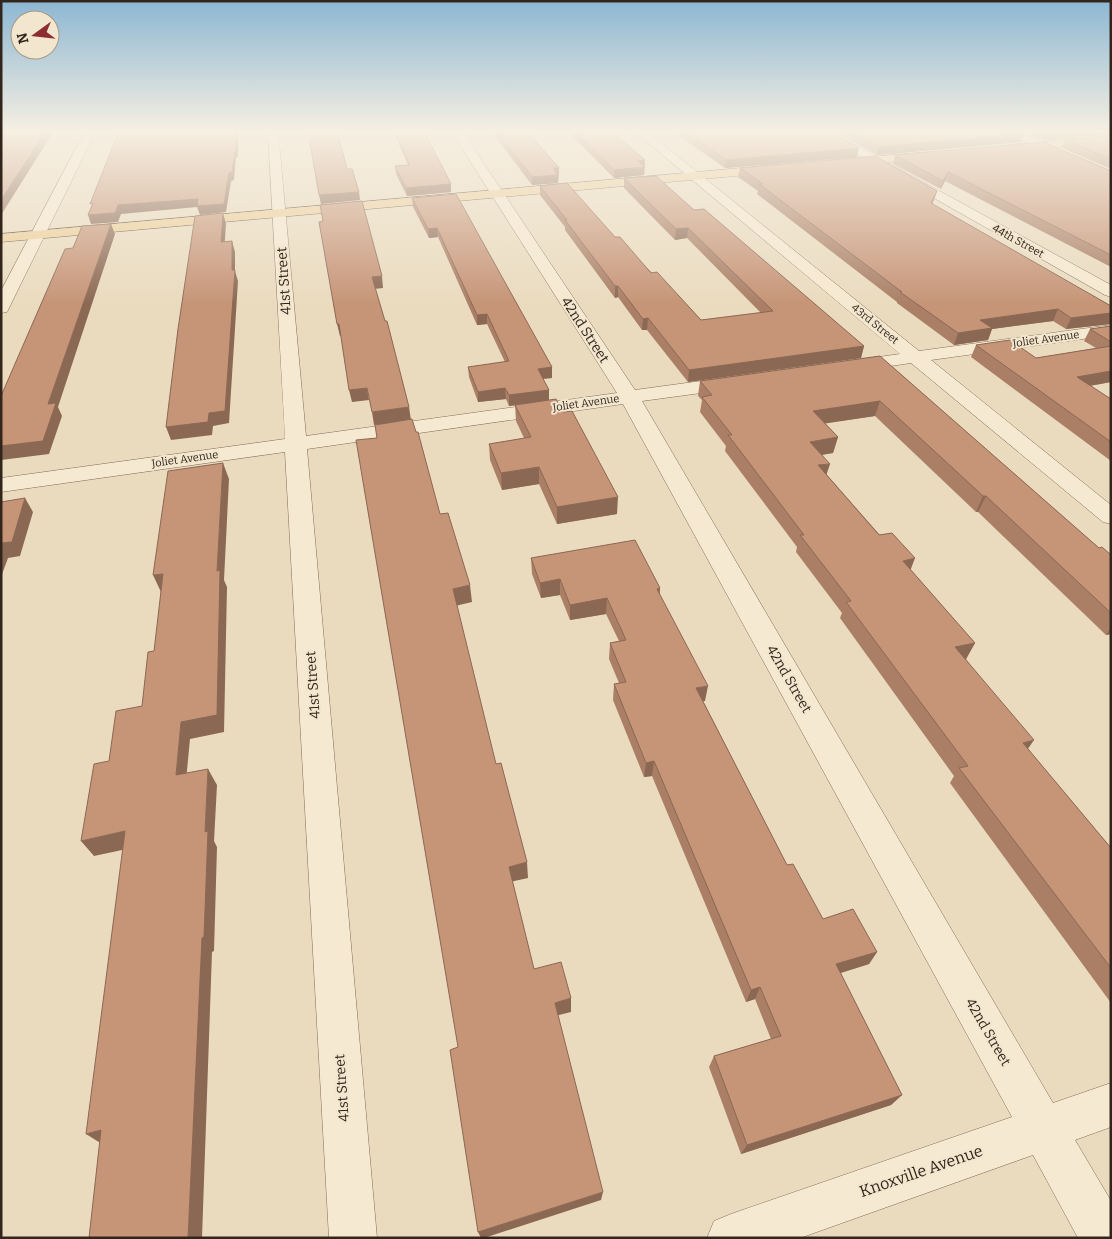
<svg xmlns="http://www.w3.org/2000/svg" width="1112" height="1239" font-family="Bitter,serif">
<rect width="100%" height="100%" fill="#eadbbf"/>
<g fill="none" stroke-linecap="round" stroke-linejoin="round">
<g stroke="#816c59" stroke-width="1">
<path id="minor" d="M 85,131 L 96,131 L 9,308 L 7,312 L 1,313 L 1,291 Z
M 268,131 L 278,131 L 306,436 L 617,393 L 451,131 L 462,131 L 635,390 L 738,376 L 745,378 L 748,382 L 745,386 L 738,388 L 642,401 L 1053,1103 L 1111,1083 L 1111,1127 L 1075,1140 L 1111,1201 L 1111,1238 L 1078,1238 L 1033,1155 L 800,1238 L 707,1238 L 714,1221 L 731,1214 L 1012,1117 L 623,404 L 307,449 L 377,1238 L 329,1238 L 285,452 L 1,492 L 1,478 L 285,439 Z
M 634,131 L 646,131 L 919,351 L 1111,325 L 1111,335 L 931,360 L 1111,505 L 1111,524 L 1103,522 L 911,363 L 850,372 L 843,370 L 841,366 L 843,362 L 900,354 Z
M 816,131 L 830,131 L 1111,285 L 1111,297 L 1105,295 Z
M 1001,131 L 1016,131 L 1111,171 L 1111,180 Z"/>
</g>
<g stroke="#4f3b2d" stroke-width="1">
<path id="major" d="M 1111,136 L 1111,142 L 1010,151 L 1004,148 L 1010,145 Z
M 932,152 L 938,155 L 936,157 L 843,167 L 837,163 L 843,159 Z
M 776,165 L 780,166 L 782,169 L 780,172 L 1,242 L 1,234 Z"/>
</g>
<use href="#minor" fill="#f6e9d1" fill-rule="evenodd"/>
<use href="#major" fill="#ecce98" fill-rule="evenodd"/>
</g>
<path fill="#aa7f66" d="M 393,131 L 424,131 L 451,192 L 407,196 L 396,174 L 395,166 L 408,165 Z
M 491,131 L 527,131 L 559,168 L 558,183 L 532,185 Z
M 567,131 L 611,131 L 645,160 L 644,175 L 614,178 Z
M 672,131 L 828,131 L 857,157 L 725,168 Z
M 835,131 L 1017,131 L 1021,142 L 877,155 Z
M 1022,131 L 1111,131 L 1111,134 L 1043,140 Z
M 1111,136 L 1111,169 L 1062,148 L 1065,140 Z
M 895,155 L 1111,171 L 1111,267 L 945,181 L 941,189 L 893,164 Z
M 740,168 L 937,191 L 932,204 L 1111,306 L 1111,324 L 1066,329 L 1053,321 L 992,329 L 988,340 L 954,345 L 897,303 L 897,302 L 757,194 L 758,191 L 738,177 Z
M 624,178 L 694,210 L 864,346 L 861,358 L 688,382 L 647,330 L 642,330 L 618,297 L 615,298 L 565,230 L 565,227 L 540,195 L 540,186 L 615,237 L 701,320 L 761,313 L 687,238 L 675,240 L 624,188 Z
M 412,198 L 552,367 L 552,378 L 543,379 L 549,390 L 549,400 L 617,514 L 557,524 L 539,484 L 502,490 L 490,460 L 489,444 L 524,438 L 516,421 L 515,405 L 509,406 L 506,399 L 478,402 L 469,377 L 468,367 L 505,362 L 487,324 L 477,325 L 438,237 L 429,238 L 413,207 Z
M 1111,326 L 1111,382 L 1090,386 L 1111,399 L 1111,461 L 971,357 L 976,345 L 1036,358 L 1096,348 L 1084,341 L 1090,329 Z
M 880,356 L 1099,548 L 1111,555 L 1111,634 L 1106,635 L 978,512 L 976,512 L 875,416 L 825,423 L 838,437 L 833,453 L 822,455 L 827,475 L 975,643 L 966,659 L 1028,749 L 1111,848 L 1111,1003 L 950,783 L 954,776 L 840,618 L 842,613 L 796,552 L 797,547 L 725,451 L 726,446 L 700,412 L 702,400 L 698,396 L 700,381 Z
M 531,558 L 660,588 L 660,595 L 705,701 L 703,701 L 787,865 L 823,919 L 877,952 L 869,964 L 840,973 L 902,1095 L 891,1105 L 741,1154 L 709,1067 L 714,1056 L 771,1039 L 755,999 L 746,1002 L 652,776 L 644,777 L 613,700 L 614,684 L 619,683 L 609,659 L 610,643 L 619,641 L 606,614 L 570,620 L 560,595 L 541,598 L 532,574 Z"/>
<path fill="#8b6853" d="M 46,131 L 54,131 L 1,215 L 1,200 Z
M 236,131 L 238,131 L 238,157 L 236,157 L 234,180 L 231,181 L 226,212 L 200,215 L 197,207 L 121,214 L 118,222 L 91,224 L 88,215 L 118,205 L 229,173 Z
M 1058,131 L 1111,131 L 1111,134 L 1043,140 L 1046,132 Z
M 1024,134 L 1021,142 L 877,155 L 879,147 Z
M 859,148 L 857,157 L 725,168 L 726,160 Z
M 645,160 L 644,175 L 614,178 L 614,170 L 638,161 Z
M 553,168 L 559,168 L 558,183 L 532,185 L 532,177 Z
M 948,172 L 945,181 L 941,189 L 943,181 Z
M 451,184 L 451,192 L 407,196 L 406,188 Z
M 937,191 L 934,200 L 928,213 L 931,203 Z
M 359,192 L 360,200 L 321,204 L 319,195 Z
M 223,213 L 226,224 L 224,253 L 221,242 Z
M 111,224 L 115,234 L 58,407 L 62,416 L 49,454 L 1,460 L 1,446 L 48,404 Z
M 437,228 L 438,237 L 429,238 L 428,229 Z
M 688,228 L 687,238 L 675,240 L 676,229 Z
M 232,241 L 235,252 L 235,271 L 238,281 L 229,423 L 213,426 L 212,435 L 171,440 L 166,427 L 209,413 L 232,270 Z
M 382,276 L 383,288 L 374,289 L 372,277 Z
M 615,286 L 618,286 L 618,297 L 615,298 Z
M 1058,309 L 1053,321 L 992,329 L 988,340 L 954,345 L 958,333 L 980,320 Z
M 1111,313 L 1111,324 L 1066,329 L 1071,318 Z
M 487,314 L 487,324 L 477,325 L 477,315 Z
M 648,318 L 647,330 L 642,330 L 643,319 Z
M 337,324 L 339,324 L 342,336 L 340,336 Z
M 864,346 L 861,358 L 688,382 L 689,370 Z
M 552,367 L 552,378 L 538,379 L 538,369 Z
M 1111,371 L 1111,382 L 1071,389 L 1077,377 Z
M 367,388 L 369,400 L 352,402 L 349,390 Z
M 505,388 L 506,399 L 478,402 L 478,392 Z
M 549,390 L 549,401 L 509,406 L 509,395 Z
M 880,401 L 875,416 L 809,426 L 813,411 Z
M 409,407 L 411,420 L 374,425 L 372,412 Z
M 838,437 L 833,453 L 806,457 L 810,442 Z
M 223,463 L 229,479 L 224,580 L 227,587 L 224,732 L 190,739 L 185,791 L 176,775 L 181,722 L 217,571 Z
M 830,464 L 825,479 L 818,465 Z
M 539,467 L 539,484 L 502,490 L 501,473 Z
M 983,496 L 986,496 L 978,512 L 976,512 Z
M 618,497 L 617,514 L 557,524 L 557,507 Z
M 25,498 L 33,512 L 20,556 L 8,558 L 1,577 L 1,543 Z
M 915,558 L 909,574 L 903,561 Z
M 163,574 L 161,592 L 153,575 Z
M 560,579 L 560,595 L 541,598 L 540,583 Z
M 470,585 L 472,602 L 455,606 L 453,589 Z
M 660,588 L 658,604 L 657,589 Z
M 607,598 L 606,614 L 570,620 L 570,605 Z
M 1111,628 L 1111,634 L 1106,635 Z
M 975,643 L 966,659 L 947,663 L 955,647 Z
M 708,686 L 705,701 L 693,703 L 696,688 Z
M 1034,740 L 1023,756 L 1023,743 Z
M 654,761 L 652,776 L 644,777 L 646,763 Z
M 208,769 L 217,785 L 214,841 L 217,847 L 214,951 L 212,952 L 202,1238 L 188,1238 L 205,832 Z
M 125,831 L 136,847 L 94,856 L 81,841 Z
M 527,862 L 528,878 L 510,882 L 509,867 Z
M 877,952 L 869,964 L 828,977 L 836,964 Z
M 760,987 L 755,999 L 746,1002 L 751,990 Z
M 571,998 L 571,1012 L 555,1016 L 555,1003 Z
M 902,1095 L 891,1105 L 741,1154 L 747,1145 Z
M 101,1130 L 102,1144 L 86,1134 Z
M 603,1192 L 601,1200 L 484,1238 L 481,1238 L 478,1232 Z"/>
<path fill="#c69477" stroke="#8b6853" d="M 1,131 L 46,131 L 1,200 Z
M 119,131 L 236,131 L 236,149 L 235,150 L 232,172 L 229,173 L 224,204 L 197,206 L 198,199 L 118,205 L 115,213 L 88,215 L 93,203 L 90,204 Z
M 308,131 L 337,131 L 347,169 L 352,169 L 359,192 L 319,195 Z
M 395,131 L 424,131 L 451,184 L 406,188 L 395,166 L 410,165 Z
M 497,131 L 527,131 L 559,168 L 553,168 L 558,175 L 532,177 Z
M 575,131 L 611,131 L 645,160 L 638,161 L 645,167 L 614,170 Z
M 684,131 L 828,131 L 859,148 L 726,160 Z
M 850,131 L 1017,131 L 1024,134 L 879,147 Z
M 1043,131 L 1058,131 L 1046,132 Z
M 1111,136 L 1111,159 L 1065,140 Z
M 1043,142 L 1111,171 L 1111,255 L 948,172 L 943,181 L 895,155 Z
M 875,156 L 937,191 L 931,203 L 1111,306 L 1111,313 L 1071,318 L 1058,309 L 980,320 L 992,328 L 958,333 L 900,292 L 902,292 L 759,184 L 763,184 L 740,168 Z
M 656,176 L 694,210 L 704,209 L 864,346 L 689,370 L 648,318 L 643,319 L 618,286 L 615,286 L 565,220 L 567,220 L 540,186 L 567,183 L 615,237 L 620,237 L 651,273 L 657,272 L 701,320 L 773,311 L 688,228 L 676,229 L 624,178 Z
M 456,194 L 552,367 L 538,369 L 549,390 L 509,395 L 505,388 L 478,392 L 468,367 L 509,361 L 487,314 L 477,315 L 437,228 L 428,229 L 412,198 Z
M 362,201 L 382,276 L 372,277 L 385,321 L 387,321 L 409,407 L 372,412 L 367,388 L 349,390 L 339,324 L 337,324 L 319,222 L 323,221 L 320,205 Z
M 223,213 L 221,242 L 232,241 L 232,270 L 235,270 L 225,411 L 209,413 L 208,422 L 166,427 L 178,329 L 195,216 Z
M 111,224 L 48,404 L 56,403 L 43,441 L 1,446 L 1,396 L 65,249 L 73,248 L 82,226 Z
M 1111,326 L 1111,342 L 1090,329 Z
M 1010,340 L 1036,358 L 1111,346 L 1111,371 L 1077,377 L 1111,399 L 1111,442 L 976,345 Z
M 880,356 L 1099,548 L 1102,547 L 1111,555 L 1111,613 L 986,496 L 983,496 L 880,401 L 813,411 L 838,437 L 810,442 L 830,464 L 818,465 L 879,535 L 892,533 L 915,558 L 903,561 L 975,643 L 955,647 L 1034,740 L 1023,743 L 1111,848 L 1111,968 L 959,768 L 968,766 L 846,602 L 851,601 L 800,535 L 804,535 L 728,435 L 732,435 L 702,397 L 712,395 L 700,381 Z
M 556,399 L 563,412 L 572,411 L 618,497 L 557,507 L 539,467 L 501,473 L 489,444 L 531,437 L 515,405 Z
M 412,419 L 416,432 L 418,432 L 440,514 L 448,513 L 470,585 L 453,589 L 496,764 L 501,763 L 527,862 L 509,867 L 534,969 L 561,962 L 571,998 L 555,1003 L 603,1192 L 478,1232 L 450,1050 L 458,1047 L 356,440 L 377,438 L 375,425 Z
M 223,463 L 217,571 L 220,570 L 217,715 L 181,722 L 176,775 L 208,769 L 205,832 L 208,831 L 204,937 L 202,938 L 188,1238 L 89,1238 L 101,1130 L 86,1134 L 125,831 L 81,841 L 94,764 L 109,761 L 116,711 L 142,706 L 148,652 L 154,651 L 163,574 L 153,575 L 168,471 Z
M 25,498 L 12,542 L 1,543 L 1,502 Z
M 635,540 L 660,588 L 657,589 L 708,686 L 696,688 L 787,865 L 793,864 L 823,919 L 853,909 L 877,952 L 836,964 L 902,1095 L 747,1145 L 714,1056 L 781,1036 L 760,987 L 751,990 L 654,761 L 646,763 L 614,684 L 626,682 L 610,643 L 626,640 L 607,598 L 570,605 L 560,579 L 540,583 L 531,558 Z"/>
<linearGradient id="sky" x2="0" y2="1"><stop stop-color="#8cb7d3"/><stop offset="0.43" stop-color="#f6efe2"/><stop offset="1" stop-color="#f6efe2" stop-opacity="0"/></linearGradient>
<rect width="1112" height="305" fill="url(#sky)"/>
<g text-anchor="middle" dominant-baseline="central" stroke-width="4" stroke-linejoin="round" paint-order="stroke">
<g font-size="11" fill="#32261c" stroke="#f2e6ce">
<text transform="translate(1018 241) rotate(29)">44th Street</text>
<text transform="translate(875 324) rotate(39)">43rd Street</text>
<text transform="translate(1046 339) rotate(-8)">Joliet Avenue</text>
<text transform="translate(586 403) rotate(-8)">Joliet Avenue</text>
<text transform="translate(185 459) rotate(-8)">Joliet Avenue</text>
</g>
<g font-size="14" fill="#32261c" stroke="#f2e6ce">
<text transform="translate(284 281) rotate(-94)">41st Street</text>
<text transform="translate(585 330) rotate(57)">42nd Street</text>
<text transform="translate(789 679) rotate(60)">42nd Street</text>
<text transform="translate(313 685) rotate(-94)">41st Street</text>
<text transform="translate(988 1032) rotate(60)">42nd Street</text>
<text transform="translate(342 1088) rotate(-94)">41st Street</text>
</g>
<g font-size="16" fill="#32261c" stroke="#f2e6ce">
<text transform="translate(921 1171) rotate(-19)">Knoxville Avenue</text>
</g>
</g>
<rect width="1112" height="1239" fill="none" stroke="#32261c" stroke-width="5"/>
<g transform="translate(35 35) rotate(255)"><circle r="24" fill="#f2e6ce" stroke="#a59987"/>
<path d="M0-4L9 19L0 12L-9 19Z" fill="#8c2d32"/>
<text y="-8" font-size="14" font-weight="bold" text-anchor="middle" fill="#32261c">N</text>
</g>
</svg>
